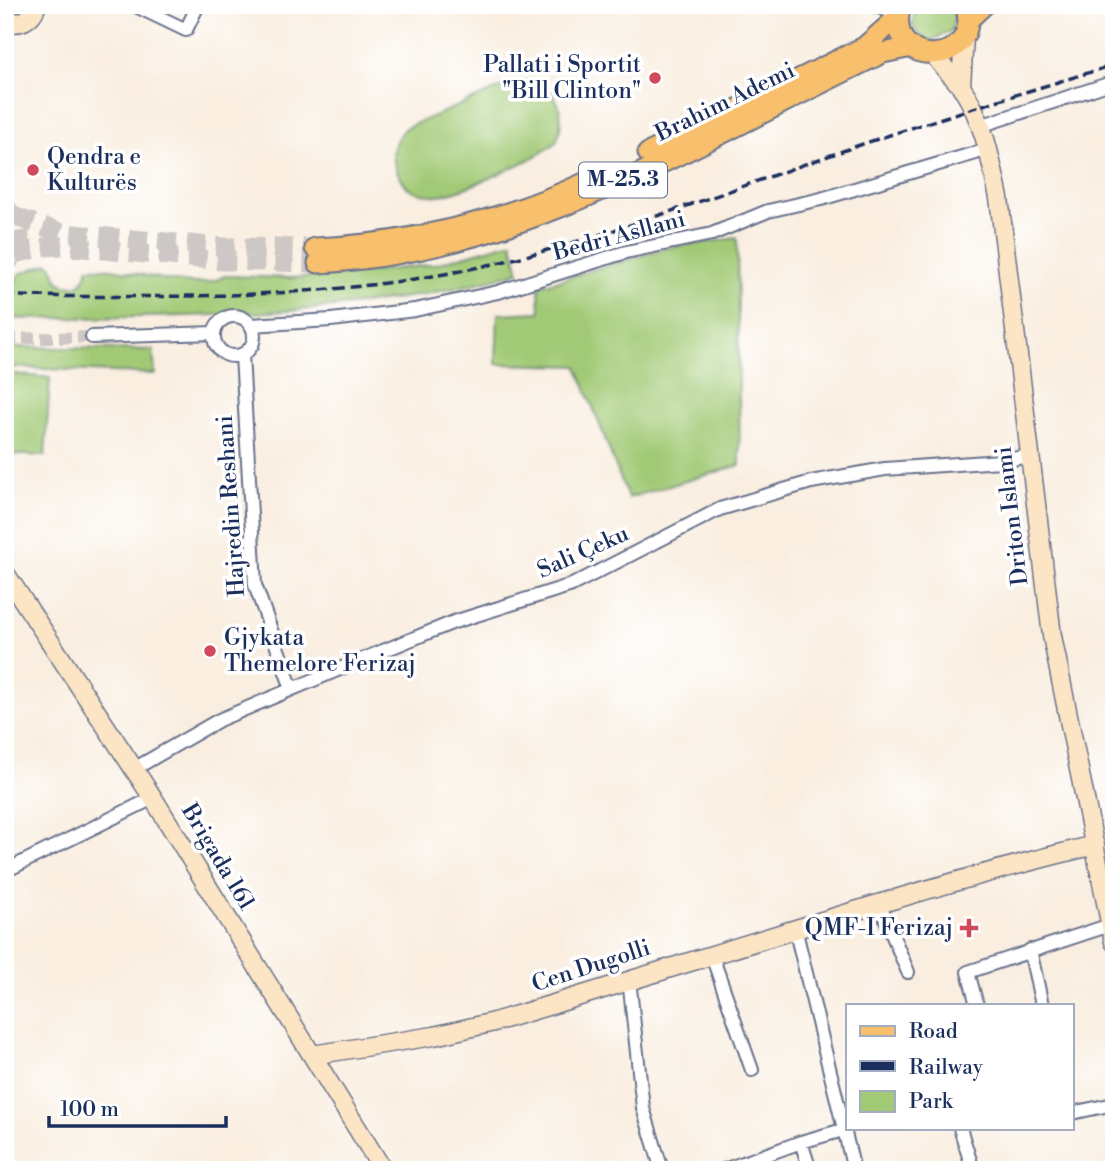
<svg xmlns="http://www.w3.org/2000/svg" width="1119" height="1175" font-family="'Libre Bodoni',serif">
<rect width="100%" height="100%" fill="#fff"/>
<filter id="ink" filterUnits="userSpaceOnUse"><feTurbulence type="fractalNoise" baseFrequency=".0143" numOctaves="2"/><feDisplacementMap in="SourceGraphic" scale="14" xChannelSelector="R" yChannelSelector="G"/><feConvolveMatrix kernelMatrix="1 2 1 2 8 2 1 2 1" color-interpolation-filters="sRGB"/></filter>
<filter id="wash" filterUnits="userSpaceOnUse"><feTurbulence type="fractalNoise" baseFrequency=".00686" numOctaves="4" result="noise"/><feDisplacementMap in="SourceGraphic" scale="28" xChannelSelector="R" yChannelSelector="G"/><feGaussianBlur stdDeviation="1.57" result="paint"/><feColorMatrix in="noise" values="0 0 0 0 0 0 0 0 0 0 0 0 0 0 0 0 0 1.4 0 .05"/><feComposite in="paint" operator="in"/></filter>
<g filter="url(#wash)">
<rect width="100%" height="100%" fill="#f9eee0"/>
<path fill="#a2ca76" stroke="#5e7c6a" stroke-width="2" d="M 917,5 L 950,5 L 955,17 L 951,31 L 933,40 L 920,36 L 912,24 Z
M 515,82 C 553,77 570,109 556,142 C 539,158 461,193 438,195 C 427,196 416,193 407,187 C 391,167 387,147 405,128 Z
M 737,238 L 740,465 L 628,498 L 577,366 L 496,364 L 498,314 L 540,312 L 539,286 L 667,248 Z
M 512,242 L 519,272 C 356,320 177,316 8,319 L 5,316 L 10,291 L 19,274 L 49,263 C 62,280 50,285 78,286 L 85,278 L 88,268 C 125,264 194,297 224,276 L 291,278 L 361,273 L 435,264 Z
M 17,347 L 153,350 L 155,374 L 5,367 L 5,351 Z
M 5,373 L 50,378 L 45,456 L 5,454 Z"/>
</g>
<g filter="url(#ink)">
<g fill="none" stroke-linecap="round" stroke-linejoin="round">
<path stroke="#cdc8c6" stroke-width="12" stroke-dasharray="12 6" stroke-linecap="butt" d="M 5,339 L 92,337"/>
<path stroke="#cdc8c6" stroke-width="19" stroke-dasharray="19 10" stroke-linecap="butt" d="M 5,207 C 23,222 25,244 9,261
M 16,217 L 62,233 L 225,247 L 315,248
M 15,254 L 44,247 L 62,246 L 221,261 L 318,263"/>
<g stroke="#69728c" stroke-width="16">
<path id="street" d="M 134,5 L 186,30 L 198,5
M 872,5 L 899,14
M 980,126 L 1114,82
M214 336a20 20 0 1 1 40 0a20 20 0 1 1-40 0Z
M 251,325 L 331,320 L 415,310 L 498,292 L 626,252 L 712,234 L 768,211 L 821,199 L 989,149
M 92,337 L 214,333
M 242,355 L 255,585 L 292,689
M 134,769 L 219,720 L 373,655 L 454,622 L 572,585 L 720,509 L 811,482 L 885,469 L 1001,461 L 1029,456
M 5,871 L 153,798
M 879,903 L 908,972
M 795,928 L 854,1170
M 1030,950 L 1042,1005
M 712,956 L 752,1070
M 629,979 L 643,1108 L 662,1170
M 977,1005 L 968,972 L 1110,925
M 1072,1113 L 1114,1104
M 960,1128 L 973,1170
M 801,1142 L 843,1130
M 724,1170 L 801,1142 L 810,1170"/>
</g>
<g stroke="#69728c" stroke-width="21">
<path id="secondary" d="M 5,21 C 20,26 32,20 37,5
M 934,54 C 942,68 954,76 962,88 C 984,121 991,161 999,198 L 1052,636 L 1114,942
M 961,86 L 964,36
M 5,573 L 153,798 L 383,1170
M 312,1055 L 434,1036 L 494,1022 C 694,963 892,894 1095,845"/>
</g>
<g stroke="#69728c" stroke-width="23">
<path id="primary" d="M 900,9 C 886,73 986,65 965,5
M 968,20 L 984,5
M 648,153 L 864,47 L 898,17
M 315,248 C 411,244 502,221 589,181
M 318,263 C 526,252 699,141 883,53 L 912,47"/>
</g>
<use href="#street" stroke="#fff" stroke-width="12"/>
<use href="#secondary" stroke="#fce5c4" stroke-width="18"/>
<use href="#primary" stroke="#f8bf6c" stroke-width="19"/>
<path stroke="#1b2f5e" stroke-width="3.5" stroke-dasharray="10 5" stroke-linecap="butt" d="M 5,296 C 168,297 337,301 497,263 C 619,234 737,187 857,146 C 942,117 1028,91 1114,65"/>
</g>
</g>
<g fill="#d1495b" stroke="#fff" stroke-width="2.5">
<circle cx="655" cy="78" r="7"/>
<circle cx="33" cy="170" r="7"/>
<circle cx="210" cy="651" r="7"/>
<path d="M965.5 917.5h7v7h7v7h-7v7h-7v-7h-7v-7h7z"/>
</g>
<g text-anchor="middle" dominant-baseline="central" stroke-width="7" stroke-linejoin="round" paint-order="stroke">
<rect fill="#fff" stroke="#5f6d8e" stroke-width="2" x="579" y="162.5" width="88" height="35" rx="5"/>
<g font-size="21" font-weight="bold" fill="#1b2f5e">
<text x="623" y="180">M-25.3</text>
</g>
<g font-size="23" fill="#1b2f5e" stroke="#fff" text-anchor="end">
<text x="641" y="65">Pallati i Sportit<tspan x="641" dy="26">"Bill Clinton"</tspan></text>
<text x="47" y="157" text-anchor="start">Qendra e<tspan x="47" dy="26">Kulturës</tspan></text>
<text x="224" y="638" text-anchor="start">Gjykata<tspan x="224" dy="26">Themelore Ferizaj</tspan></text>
<text x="953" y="928">QMF-I Ferizaj</text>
</g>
<g font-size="23" fill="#1b2f5e" stroke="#fff">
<text transform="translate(725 102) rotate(-26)">Brahim Ademi</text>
<text transform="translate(619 236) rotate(-15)">Bedri Asllani</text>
<text transform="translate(231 506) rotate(-94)">Hajredin Reshani</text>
<text transform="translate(1012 516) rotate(-97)">Driton Islami</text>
<text transform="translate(583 552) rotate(-24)">Sali Çeku</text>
<text transform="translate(218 857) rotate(59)">Brigada 161</text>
<text transform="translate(591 966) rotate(-18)">Cen Dugolli</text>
</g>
</g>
<rect width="1119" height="1175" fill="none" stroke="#fff" stroke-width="28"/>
<rect x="846" y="1004" width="228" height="126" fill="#ffffff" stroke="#a4acbf" stroke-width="2"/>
<rect x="860" y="1026" width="35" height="10" fill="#f8bf6c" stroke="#a4acbf" stroke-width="2"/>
<text x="909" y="1038" font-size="21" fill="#1b2f5e">Road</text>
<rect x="860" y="1061" width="35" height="10" fill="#1b2f5e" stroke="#a4acbf" stroke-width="2"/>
<text x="909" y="1074" font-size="21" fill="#1b2f5e">Railway</text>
<rect x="860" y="1091" width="35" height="21" fill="#a2ca76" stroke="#a4acbf" stroke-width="2"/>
<text x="909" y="1108" font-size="21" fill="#1b2f5e">Park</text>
<path d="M49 1116v10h177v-10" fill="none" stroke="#1b2f5e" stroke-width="3.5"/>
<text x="60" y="1116" font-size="21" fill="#1b2f5e" stroke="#ffffff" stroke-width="5" paint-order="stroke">100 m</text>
</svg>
